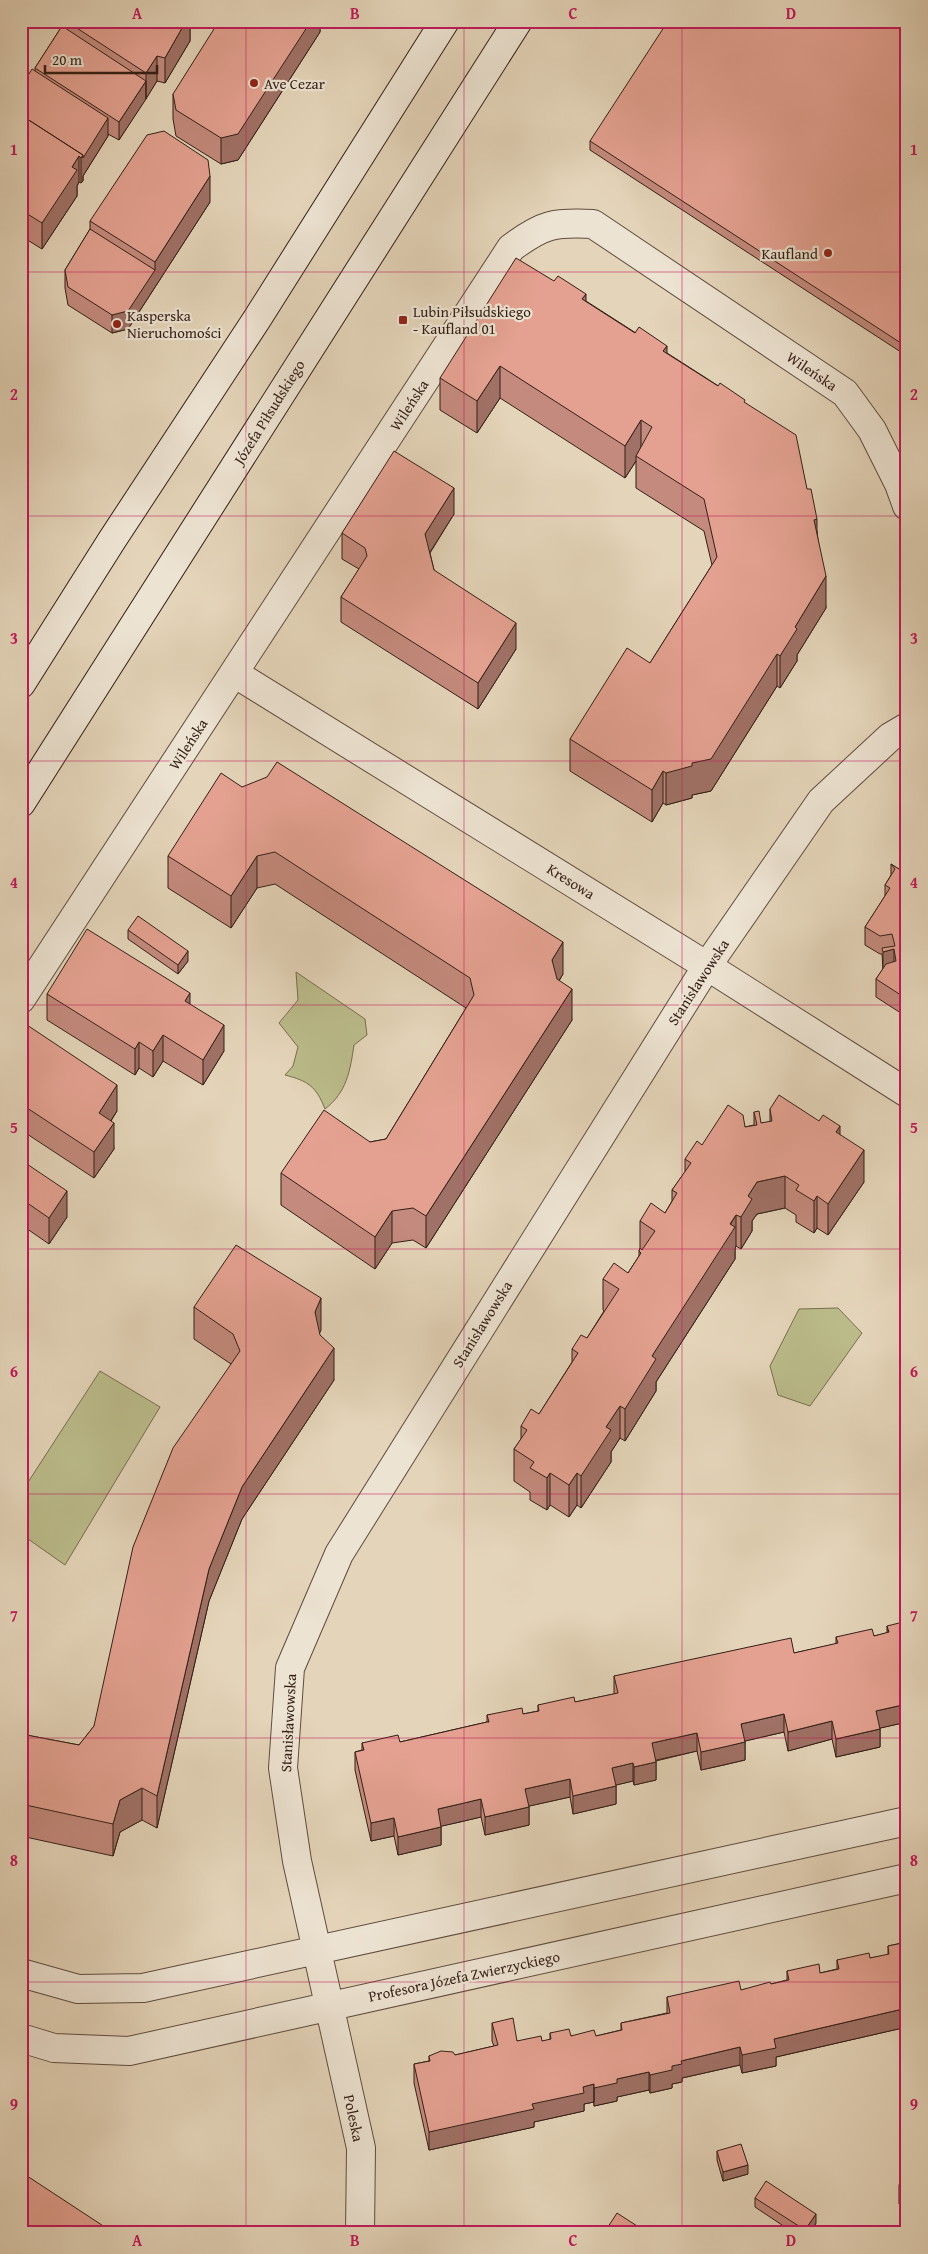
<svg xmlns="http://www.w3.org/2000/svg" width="928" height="2254" font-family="'Gentium Book Plus',serif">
<rect width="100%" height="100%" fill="#e4d4b9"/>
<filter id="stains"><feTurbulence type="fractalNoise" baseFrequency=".004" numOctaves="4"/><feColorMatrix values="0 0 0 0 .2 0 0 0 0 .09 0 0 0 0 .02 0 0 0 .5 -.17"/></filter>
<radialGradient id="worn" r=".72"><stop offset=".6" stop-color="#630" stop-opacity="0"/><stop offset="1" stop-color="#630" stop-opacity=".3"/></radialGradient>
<path fill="#bbbb8a" stroke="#776d50" d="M 296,972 L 365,1019 L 367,1035 L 354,1045 C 350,1071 347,1092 325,1109 C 316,1086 308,1081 285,1075 L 293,1066 L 298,1047 L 279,1023 L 298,1000 Z
M 838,1308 L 862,1333 L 810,1406 L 778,1395 L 770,1366 L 799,1309 Z
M 100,1371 L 160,1407 L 65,1565 L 21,1534 L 21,1493 Z"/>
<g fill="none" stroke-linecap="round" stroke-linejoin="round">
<g stroke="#5f4c3f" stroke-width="30">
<path id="street" d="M 234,673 L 707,966 L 907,1093
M 21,999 L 511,248 C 543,224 554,222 593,224 L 845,393 L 872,430 L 899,484 L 907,506
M 21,1973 L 78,1989 L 143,1988 L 907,1821
M 21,2038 L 54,2048 L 129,2051 L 907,1878
M 360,2233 L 361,2148 L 297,1861 L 283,1768 L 290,1668 L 339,1554 L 707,966 L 821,801 L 890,737 L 907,727"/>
</g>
<g stroke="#331f16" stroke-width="30">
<path id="secondary" d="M 21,684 L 112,540 L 257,319 L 445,21
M 21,803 L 518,21"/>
</g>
<use href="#street" stroke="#ede3d2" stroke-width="28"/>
<use href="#secondary" stroke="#ede3d2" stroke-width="28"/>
</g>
<path fill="#c48a7d" stroke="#331f16" d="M 62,21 L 190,21 L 190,41 L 165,83 L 157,81 L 119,140 L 108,134 L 108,136 L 83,176 L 83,181 L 81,183 L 79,182 L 77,186 L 77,196 L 42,249 L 21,236 L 21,87 L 35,71 L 35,68 L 62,26 Z
M 320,21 L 320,32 L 238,160 L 221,164 L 176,136 L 173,119 L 173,94 Z
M 907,21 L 907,356 L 590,150 L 590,141 Z
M 210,202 L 128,329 L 112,333 L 68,305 L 65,288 L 65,270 L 90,229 L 90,221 Z
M 586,301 L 745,403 L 817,531 L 826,608 L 797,655 L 797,661 L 780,688 L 777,686 L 711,791 L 692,795 L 692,798 L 666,805 L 663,803 L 652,822 L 570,771 L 570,739 L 650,663 L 712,565 L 704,531 L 636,488 L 636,461 L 625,478 L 500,398 L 477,433 L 440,410 L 440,378 Z
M 454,514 L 430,553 L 434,570 L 516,649 L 478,709 L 341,622 L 341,597 L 359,569 L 342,559 L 342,533 Z
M 242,787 L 563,974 L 559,981 L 572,1020 L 426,1248 L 413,1240 L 392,1243 L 375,1269 L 281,1205 L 281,1173 L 370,1142 L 386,1139 L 466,1008 L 275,884 L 257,888 L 231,928 L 168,888 L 168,856 Z
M 907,862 L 907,1017 L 876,997 L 876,979 L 883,969 L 882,954 L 880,954 L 865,945 L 865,927 L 885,896 L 885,885 L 891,875 L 891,864 L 902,871 Z
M 128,930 L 188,961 L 178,974 L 128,939 Z
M 47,994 L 190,1004 L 224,1051 L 203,1085 L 163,1061 L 153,1077 L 139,1068 L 135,1075 L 47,1020 Z
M 21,1034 L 117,1111 L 111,1121 L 114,1149 L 94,1178 L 21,1130 Z
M 770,1109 L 840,1135 L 864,1182 L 828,1235 L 817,1228 L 814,1233 L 796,1222 L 796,1215 L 785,1208 L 757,1214 L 752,1221 L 752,1231 L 741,1249 L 736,1246 L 735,1249 L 735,1259 L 656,1382 L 656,1391 L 625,1441 L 620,1438 L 611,1452 L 611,1462 L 581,1508 L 577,1505 L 569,1517 L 550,1505 L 547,1510 L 530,1500 L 530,1492 L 514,1481 L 514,1449 L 521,1439 L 521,1426 L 539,1414 L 572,1362 L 572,1349 L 587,1338 L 604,1311 L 603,1310 L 603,1279 L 628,1273 L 639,1256 L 639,1251 L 640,1248 L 640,1221 L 665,1213 L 672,1201 L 672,1190 L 685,1172 L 685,1159 L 702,1145 L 745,1127 L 754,1125 L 754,1112 L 761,1123 L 770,1122 Z
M 21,1160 L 67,1217 L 49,1244 L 23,1226 Z
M 194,1307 L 321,1330 L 319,1333 L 334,1380 L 242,1519 L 209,1601 L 157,1828 L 142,1820 L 120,1832 L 113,1856 L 21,1836 L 21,1734 L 79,1745 L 94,1726 L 231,1364 L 194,1339 Z
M 907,1463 L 907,1494 L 904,1493 L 904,1475 Z
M 887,1626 L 907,1722 L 880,1728 L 880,1747 L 836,1757 L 832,1739 L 788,1751 L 784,1732 L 745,1741 L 745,1760 L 724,1765 L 701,1770 L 697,1751 L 656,1761 L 656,1780 L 634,1785 L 633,1781 L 616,1785 L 616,1804 L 573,1814 L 570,1797 L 529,1806 L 529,1825 L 485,1835 L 481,1817 L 460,1822 L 441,1826 L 441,1845 L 398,1855 L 394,1836 L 371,1841 L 355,1770 L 355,1752 L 362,1750 L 362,1743 L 400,1742 L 487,1722 L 487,1715 L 523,1714 L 538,1711 L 538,1705 L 575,1702 L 614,1694 L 614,1676 L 794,1653 L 836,1644 L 836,1637 L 874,1636 L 887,1633 Z
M 907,1942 L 907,2027 L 776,2057 L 776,2066 L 742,2073 L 740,2065 L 682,2078 L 682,2082 L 672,2084 L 672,2088 L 650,2093 L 649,2090 L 617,2097 L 617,2101 L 594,2106 L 594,2102 L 584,2104 L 584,2111 L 534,2122 L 534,2127 L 429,2150 L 414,2083 L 414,2064 L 429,2061 L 429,2056 L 455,2055 L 494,2046 L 492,2041 L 492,2023 L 517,2041 L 542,2041 L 550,2040 L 550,2033 L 571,2036 L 596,2036 L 621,2030 L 621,2023 L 667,2013 L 667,1997 L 741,1990 L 771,1984 L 787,1980 L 787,1971 L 820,1973 L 837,1969 L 837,1960 L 870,1958 L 888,1955 L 888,1946 Z
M 717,2151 L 748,2174 L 723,2181 L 717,2160 Z
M 907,2174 L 907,2208 L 899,2204 L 899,2185 Z
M 755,2198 L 816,2223 L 810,2233 L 794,2233 L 755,2207 Z"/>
<path fill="#a07166" stroke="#331f16" d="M 186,21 L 190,21 L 190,41 L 165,83 L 165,58 Z
M 311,21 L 320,21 L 320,32 L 238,160 L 221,164 L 221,138 Z
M 157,56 L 157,81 L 146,99 L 146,73 Z
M 146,81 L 146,99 L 119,140 L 119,122 Z
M 108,118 L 108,136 L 83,176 L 83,181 L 81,183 L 81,158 Z
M 79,156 L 79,182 L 77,186 L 77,196 L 42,249 L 42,223 L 72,167 Z
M 210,176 L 210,202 L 128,329 L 112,333 L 112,315 L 155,270 L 155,262 Z
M 586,294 L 586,326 L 582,299 Z
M 667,346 L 667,378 L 663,351 Z
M 500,366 L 500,398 L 477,433 L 477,401 Z
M 641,420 L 641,452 L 636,456 L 636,461 L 625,478 L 625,446 Z
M 454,488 L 454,514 L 425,560 L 425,534 Z
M 817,519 L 817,551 L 814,520 Z
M 826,576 L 826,608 L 797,655 L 797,661 L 780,688 L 780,656 L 795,627 Z
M 516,623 L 516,649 L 478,709 L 478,683 Z
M 777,654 L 777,686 L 711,791 L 692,795 L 692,798 L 666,805 L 666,773 L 692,763 Z
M 663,771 L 663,803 L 652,822 L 652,790 Z
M 257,856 L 257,888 L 231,928 L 231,896 Z
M 563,942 L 563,974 L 552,992 L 552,960 Z
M 894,949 L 894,967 L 883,970 L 883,952 Z
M 188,951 L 188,961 L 178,974 L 178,965 Z
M 572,989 L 572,1020 L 426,1248 L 426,1216 Z
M 190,993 L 190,1019 L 185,1001 Z
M 224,1025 L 224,1051 L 203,1085 L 203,1060 Z
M 163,1035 L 163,1061 L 153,1077 L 153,1051 Z
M 139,1042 L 139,1068 L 135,1075 L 135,1049 Z
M 117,1085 L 117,1111 L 99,1139 L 99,1113 Z
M 114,1123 L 114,1149 L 94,1178 L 94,1152 Z
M 840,1126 L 840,1157 L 836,1132 Z
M 864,1150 L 864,1182 L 828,1235 L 828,1204 Z
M 785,1176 L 785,1208 L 757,1214 L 752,1221 L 752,1231 L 741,1249 L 741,1217 L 748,1196 L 757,1182 Z
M 67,1191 L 67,1217 L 49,1244 L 49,1218 Z
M 817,1196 L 817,1228 L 814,1233 L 814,1201 Z
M 23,1200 L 23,1226 L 21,1228 L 21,1202 Z
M 392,1211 L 392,1243 L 375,1269 L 375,1237 Z
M 736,1215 L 736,1246 L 735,1249 L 735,1259 L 656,1382 L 656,1391 L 625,1441 L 625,1409 L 652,1356 Z
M 321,1298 L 321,1330 L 315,1344 L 315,1312 Z
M 334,1348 L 334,1380 L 242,1519 L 209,1601 L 157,1828 L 157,1796 L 209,1569 L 242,1487 Z
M 620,1406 L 620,1438 L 611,1452 L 611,1462 L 581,1508 L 581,1476 L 606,1427 Z
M 550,1473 L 550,1505 L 547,1510 L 547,1478 Z
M 577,1473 L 577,1505 L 569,1517 L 569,1485 Z
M 907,1704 L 907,1722 L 876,1729 L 876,1711 Z
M 784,1714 L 784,1732 L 741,1742 L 741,1724 Z
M 832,1721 L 832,1739 L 788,1751 L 788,1732 Z
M 880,1729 L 880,1747 L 836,1757 L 836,1739 Z
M 697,1733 L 697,1751 L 652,1761 L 652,1743 Z
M 745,1742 L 745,1760 L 701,1770 L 701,1752 Z
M 656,1762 L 656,1780 L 634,1785 L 634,1767 Z
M 633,1763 L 633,1781 L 612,1786 L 612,1768 Z
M 570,1779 L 570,1797 L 525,1807 L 525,1789 Z
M 616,1786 L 616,1804 L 573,1814 L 573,1796 Z
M 142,1788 L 142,1820 L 120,1832 L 113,1856 L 113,1824 L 120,1800 Z
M 481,1799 L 481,1817 L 438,1827 L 438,1809 Z
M 529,1807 L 529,1825 L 485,1835 L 485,1817 Z
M 394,1818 L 394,1836 L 371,1841 L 371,1823 Z
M 441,1827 L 441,1845 L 398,1855 L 398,1837 Z
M 907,2008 L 907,2027 L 776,2057 L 776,2066 L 742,2073 L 742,2055 L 774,2039 Z
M 740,2047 L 740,2065 L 682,2078 L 682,2082 L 672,2084 L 672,2088 L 650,2093 L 650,2075 L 672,2066 L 681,2061 Z
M 649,2072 L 649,2090 L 617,2097 L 617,2101 L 594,2106 L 594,2088 L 617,2079 Z
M 594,2084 L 594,2102 L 584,2104 L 584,2111 L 534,2122 L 534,2127 L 429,2150 L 429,2132 L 532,2104 L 583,2087 Z
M 748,2165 L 748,2174 L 723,2181 L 723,2172 Z
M 816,2214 L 816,2223 L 810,2233 L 805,2233 L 805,2230 Z"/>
<path fill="#e4a191" stroke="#331f16" d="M 66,21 L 186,21 L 165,58 L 157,56 L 146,73 Z
M 219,21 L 311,21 L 238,134 L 221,138 L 176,110 L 173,94 Z
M 668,21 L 907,21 L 907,347 L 590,141 Z
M 62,26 L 146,81 L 119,122 L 35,68 Z
M 32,69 L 108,118 L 83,158 L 83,155 L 21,115 L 21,87 Z
M 21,115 L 83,155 L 81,158 L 79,156 L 72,167 L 77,170 L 42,223 L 21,210 Z
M 164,131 L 208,160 L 210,176 L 155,262 L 90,221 L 147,135 Z
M 90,229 L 155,270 L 128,311 L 112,315 L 68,287 L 65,270 Z
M 516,258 L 554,281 L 558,276 L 586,294 L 582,299 L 635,333 L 639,327 L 667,346 L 663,351 L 718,386 L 720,383 L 745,400 L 744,402 L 796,435 L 807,489 L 811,489 L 817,519 L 814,520 L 826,576 L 795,627 L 797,629 L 780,656 L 777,654 L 711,759 L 692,763 L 692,766 L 666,773 L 663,771 L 652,790 L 570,739 L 627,648 L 650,663 L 717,557 L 704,499 L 636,456 L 652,427 L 641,420 L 625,446 L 500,366 L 477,401 L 440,378 Z
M 394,451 L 454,488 L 425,534 L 434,570 L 516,623 L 478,683 L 341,597 L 367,556 L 365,548 L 342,533 Z
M 277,762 L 563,942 L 552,960 L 557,979 L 572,989 L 426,1216 L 413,1208 L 392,1211 L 375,1237 L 281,1173 L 324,1110 L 370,1142 L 386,1139 L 474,995 L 470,978 L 275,852 L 257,856 L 231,896 L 168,856 L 221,773 L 242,787 L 267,777 Z
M 907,862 L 907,999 L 876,979 L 886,964 L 896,961 L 894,949 L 883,952 L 882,948 L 895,946 L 892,934 L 880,936 L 865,927 L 890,888 L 885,885 L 895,869 L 891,864 L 902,871 Z
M 138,916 L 188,951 L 178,965 L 128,930 Z
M 87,929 L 190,993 L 185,1001 L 224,1025 L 203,1060 L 163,1035 L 153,1051 L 139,1042 L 135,1049 L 47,994 Z
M 27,1025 L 117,1085 L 99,1113 L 114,1123 L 94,1152 L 21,1104 L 21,1034 Z
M 779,1095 L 819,1121 L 823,1115 L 840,1126 L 836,1132 L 864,1150 L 828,1204 L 817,1196 L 814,1201 L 796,1190 L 799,1185 L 785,1176 L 757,1182 L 748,1196 L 752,1199 L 741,1217 L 736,1215 L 730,1224 L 735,1227 L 652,1356 L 656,1359 L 625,1409 L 620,1406 L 606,1427 L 611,1430 L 581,1476 L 577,1473 L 569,1485 L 550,1473 L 547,1478 L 530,1468 L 534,1462 L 514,1449 L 527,1430 L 521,1426 L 531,1409 L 539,1414 L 578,1353 L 572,1349 L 581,1335 L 587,1338 L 619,1289 L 603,1279 L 614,1263 L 628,1273 L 641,1253 L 639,1251 L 640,1248 L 642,1250 L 655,1231 L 640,1221 L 651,1203 L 665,1213 L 677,1193 L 672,1190 L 691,1163 L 685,1159 L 697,1141 L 702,1145 L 728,1105 L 743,1115 L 745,1127 L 757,1125 L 754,1112 L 759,1111 L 761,1123 L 772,1121 L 770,1109 Z
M 21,1160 L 67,1191 L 49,1218 L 23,1200 L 21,1202 Z
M 236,1245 L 321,1298 L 315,1312 L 320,1335 L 334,1348 L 242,1487 L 209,1569 L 157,1796 L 142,1788 L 120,1800 L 113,1824 L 21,1804 L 21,1734 L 79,1745 L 94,1726 L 133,1547 L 173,1448 L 240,1351 L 233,1334 L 194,1307 Z
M 907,1463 L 907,1475 L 904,1475 Z
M 907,1621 L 907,1704 L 876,1711 L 880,1729 L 836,1739 L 832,1721 L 788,1732 L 784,1714 L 741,1724 L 745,1742 L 724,1747 L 701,1752 L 697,1733 L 652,1743 L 656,1762 L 634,1767 L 633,1763 L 612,1768 L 616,1786 L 573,1796 L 570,1779 L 525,1789 L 529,1807 L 485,1817 L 481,1799 L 460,1804 L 438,1809 L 441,1827 L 398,1837 L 394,1818 L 371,1823 L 355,1752 L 364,1750 L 362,1743 L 398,1735 L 400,1742 L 487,1722 L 489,1722 L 487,1715 L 522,1708 L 523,1714 L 539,1711 L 538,1705 L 574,1697 L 575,1702 L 618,1693 L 614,1676 L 791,1638 L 794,1653 L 838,1643 L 836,1637 L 872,1629 L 874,1636 L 889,1632 L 887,1626 Z
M 907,1942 L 907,2008 L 774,2039 L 776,2048 L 742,2055 L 740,2047 L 681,2061 L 682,2064 L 672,2066 L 672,2070 L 650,2075 L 649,2072 L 617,2079 L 617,2083 L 594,2088 L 594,2084 L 583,2087 L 584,2093 L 532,2104 L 534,2109 L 429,2132 L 414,2064 L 430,2061 L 429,2056 L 441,2051 L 453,2052 L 455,2055 L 498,2045 L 492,2023 L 513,2018 L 517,2041 L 541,2036 L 542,2041 L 551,2039 L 550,2033 L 569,2029 L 571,2036 L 594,2030 L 596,2036 L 622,2030 L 621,2023 L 670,2013 L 667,1997 L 739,1981 L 741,1990 L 770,1982 L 771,1984 L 789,1980 L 787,1971 L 819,1964 L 820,1973 L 839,1969 L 837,1960 L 869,1953 L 870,1958 L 889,1954 L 888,1946 Z
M 741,2144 L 748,2165 L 723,2172 L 717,2151 Z
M 21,2172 L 114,2233 L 21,2233 Z
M 907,2174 L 907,2190 L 899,2185 Z
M 766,2181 L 816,2214 L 805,2230 L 755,2198 Z
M 617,2213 L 648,2233 L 604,2233 Z"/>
<path fill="none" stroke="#c2185b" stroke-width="1" stroke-opacity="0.55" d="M 246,21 L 246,2233M 464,21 L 464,2233M 682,21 L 682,2233M 21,272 L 907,272M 21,516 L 907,516M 21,761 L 907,761M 21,1005 L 907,1005M 21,1249 L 907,1249M 21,1494 L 907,1494M 21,1738 L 907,1738M 21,1982 L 907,1982"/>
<g fill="#8f2418" stroke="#ede3d2" stroke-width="2">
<circle cx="254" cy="83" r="5"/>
<circle cx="828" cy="253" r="5"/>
<rect x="398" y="315" width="10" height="10" rx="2.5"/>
<circle cx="117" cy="324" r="5"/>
</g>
<g text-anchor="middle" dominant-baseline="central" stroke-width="4.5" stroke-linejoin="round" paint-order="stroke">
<g font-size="15" fill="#331f16" stroke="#ede3d2" text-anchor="start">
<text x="264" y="83">Ave Cezar</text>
<text x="818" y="253" text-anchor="end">Kaufland</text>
<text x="413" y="311">Lubin Piłsudskiego<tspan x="413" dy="17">- Kaufland 01</tspan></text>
<text x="127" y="315">Kasperska<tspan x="127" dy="17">Nieruchomości</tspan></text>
</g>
<g font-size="15" fill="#331f16" stroke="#ede3d2">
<text transform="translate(812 371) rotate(34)">Wileńska</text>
<text transform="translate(409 405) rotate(-57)">Wileńska</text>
<text transform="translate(269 412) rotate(-58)">Józefa Piłsudskiego</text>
<text transform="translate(188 744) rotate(-57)">Wileńska</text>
<text transform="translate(571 881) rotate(32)">Kresowa</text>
<text transform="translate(698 982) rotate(-57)">Stanisławowska</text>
<text transform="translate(482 1324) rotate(-58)">Stanisławowska</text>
<text transform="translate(288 1723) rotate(-87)">Stanisławowska</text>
<text transform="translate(464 1976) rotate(-12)">Profesora Józefa Zwierzyckiego</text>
<text transform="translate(354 2118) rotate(78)">Poleska</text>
</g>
</g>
<rect width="928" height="2254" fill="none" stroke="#e4d4b9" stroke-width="55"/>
<path d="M45 65v8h112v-8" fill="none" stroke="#331f16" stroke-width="2.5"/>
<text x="52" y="65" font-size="15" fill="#331f16" stroke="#ede3d2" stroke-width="4" paint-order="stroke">20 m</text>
<rect x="28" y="28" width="872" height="2198" fill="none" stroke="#c2185b" stroke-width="2"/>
<g font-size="16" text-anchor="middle" font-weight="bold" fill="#c2185b">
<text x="137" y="19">A</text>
<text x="355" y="19">B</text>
<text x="573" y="19">C</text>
<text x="791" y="19">D</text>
<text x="14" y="155">1</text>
<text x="914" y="155">1</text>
<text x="14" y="400">2</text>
<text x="914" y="400">2</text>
<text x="14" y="644">3</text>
<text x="914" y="644">3</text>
<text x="14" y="888">4</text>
<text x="914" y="888">4</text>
<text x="14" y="1133">5</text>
<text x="914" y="1133">5</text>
<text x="14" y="1377">6</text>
<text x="914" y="1377">6</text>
<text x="14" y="1621">7</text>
<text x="914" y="1621">7</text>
<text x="14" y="1866">8</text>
<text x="914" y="1866">8</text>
<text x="14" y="2110">9</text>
<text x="914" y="2110">9</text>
<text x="137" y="2246">A</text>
<text x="355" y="2246">B</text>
<text x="573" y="2246">C</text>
<text x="791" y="2246">D</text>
</g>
<rect width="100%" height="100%" filter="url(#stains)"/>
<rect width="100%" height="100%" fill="url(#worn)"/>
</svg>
